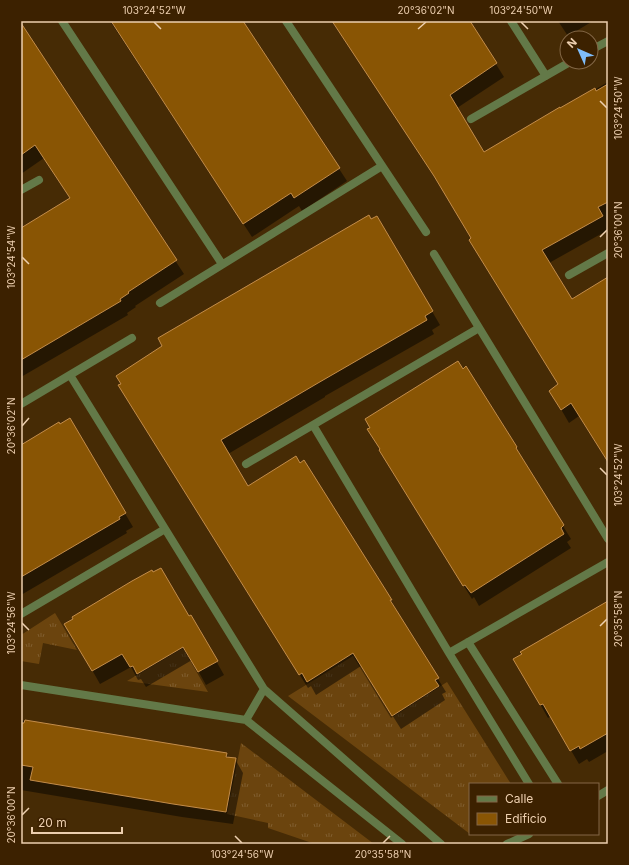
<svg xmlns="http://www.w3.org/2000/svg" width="629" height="865" font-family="Inter,sans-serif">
<defs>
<pattern id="grass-tufts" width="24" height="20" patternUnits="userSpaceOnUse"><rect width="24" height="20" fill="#6b440e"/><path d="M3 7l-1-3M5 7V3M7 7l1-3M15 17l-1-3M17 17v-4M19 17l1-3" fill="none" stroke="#805e2f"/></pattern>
</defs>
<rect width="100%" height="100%" fill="#462b05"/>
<path fill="url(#grass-tufts)" d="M 55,613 L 77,650 L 43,643 L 39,664 L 21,661 L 21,635 Z
M 183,648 L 208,692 L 127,681 Z
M 353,656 L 391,718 L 447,682 L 511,784 L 470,784 L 470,834 L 288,696 Z
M 241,743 L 374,844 L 315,844 L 268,828 L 268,823 L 227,814 Z"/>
<path fill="#0007" d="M 110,21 L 243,21 L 347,181 L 302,211 L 299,206 L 252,237 Z
M 332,21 L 469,21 L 504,77 L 457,108 L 484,154 L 608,82 L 608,230 L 549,263 L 572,301 L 608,278 L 608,462 L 579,416 L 569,423 L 558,404 L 559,385 L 443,189 Z
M 558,21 L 593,21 L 568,36 Z
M 21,25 L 184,274 L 135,306 L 136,307 L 127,313 L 128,315 L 21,377 L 21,228 L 71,199 L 44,158 L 21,174 Z
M 377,217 L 440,325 L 432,330 L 434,334 L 325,396 L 325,397 L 228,454 L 248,487 L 304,462 L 391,600 L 398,614 L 446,692 L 442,694 L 445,700 L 401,729 L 361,666 L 316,695 L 311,686 L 308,688 L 127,399 Z
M 466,368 L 516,448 L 524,461 L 523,462 L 571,539 L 567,542 L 571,548 L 479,606 L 474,597 L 472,599 L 388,464 L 462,370 Z
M 70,420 L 133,527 L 126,531 L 127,533 L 21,595 L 21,445 Z
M 608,602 L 608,751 L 589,762 L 587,759 L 579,764 L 551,716 L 548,718 L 515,660 Z
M 191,616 L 224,675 L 206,685 L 192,660 L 146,687 L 141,679 L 138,680 L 131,667 L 100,684 L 66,624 Z
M 21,720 L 226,754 L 229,758 L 235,759 L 243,773 L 233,824 L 182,817 L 21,790 Z"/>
<path fill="#895504" stroke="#c38c4a" d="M 111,21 L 243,21 L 340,168 L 294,198 L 291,193 L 243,224 Z
M 332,21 L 470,21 L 497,63 L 450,95 L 484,152 L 560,107 L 560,108 L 595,88 L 596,91 L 608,84 L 608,202 L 598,207 L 603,216 L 542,250 L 572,299 L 608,277 L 608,462 L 571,403 L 561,410 L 549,391 L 558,384 L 469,240 L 471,238 L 434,176 Z
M 21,23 L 177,260 L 128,292 L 129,293 L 120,299 L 121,301 L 21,360 L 21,228 L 70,198 L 35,145 L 21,155 Z
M 369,215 L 371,219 L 377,216 L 433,311 L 425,316 L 427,320 L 318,383 L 221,440 L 248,486 L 296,456 L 300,463 L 304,460 L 392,600 L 390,600 L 439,678 L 435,680 L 439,686 L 392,716 L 353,653 L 307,682 L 302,673 L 299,675 L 118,385 L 121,384 L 116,376 L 162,346 L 158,338 Z
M 458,361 L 463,369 L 466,366 L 517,447 L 516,448 L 564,525 L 561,528 L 564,534 L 471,593 L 465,585 L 463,586 L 379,450 L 380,449 L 367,429 L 370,428 L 365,419 Z
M 70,418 L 126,513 L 119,517 L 120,519 L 21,577 L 21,445 L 59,422 L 60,424 Z
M 161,568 L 189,616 L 191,615 L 218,661 L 198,672 L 183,647 L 137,674 L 133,666 L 130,667 L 122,654 L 92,671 L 64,624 L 73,619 L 72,617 L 132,581 L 152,570 L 153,572 Z
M 608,601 L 608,733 L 580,749 L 579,746 L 570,751 L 543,704 L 540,705 L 513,659 L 522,654 L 520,652 Z
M 25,720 L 227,753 L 226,757 L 236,758 L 226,812 L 173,804 L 30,780 L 33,767 L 21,765 L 21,723 L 24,723 Z"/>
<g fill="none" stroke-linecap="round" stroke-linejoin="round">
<path stroke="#637948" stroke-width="8" d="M 62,21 L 222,264
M 286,21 L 426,232
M 511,21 L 546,76
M 591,50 L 608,41
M 471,119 L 570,62
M 21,190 L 39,180
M 434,254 L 608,539
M 569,275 L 608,253
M 160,303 L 382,166
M 70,375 L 264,689 L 441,844
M 21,404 L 132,338
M 313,425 L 449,653 L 529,784
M 246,464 L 479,328
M 21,614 L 165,529
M 468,642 L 558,784
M 449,653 L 608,562
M 21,685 L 246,720 L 402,844
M 246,720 L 264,689
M 598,796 L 608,790
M 507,844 L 529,834"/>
</g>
<path fill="none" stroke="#edcfaf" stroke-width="1.5" d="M 154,22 L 161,29M 521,22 L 528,29M 418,29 L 426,22M 600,101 L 607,108M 600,237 L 607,230M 22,257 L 29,264M 22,426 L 29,418M 600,468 L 607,475M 22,623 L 29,630M 600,626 L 607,619M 22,815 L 29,808M 235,836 L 242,843M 383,843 L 390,836"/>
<rect width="629" height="865" fill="none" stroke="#3c2100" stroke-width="44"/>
<rect x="469" y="783" width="130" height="52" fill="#3c2100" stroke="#836746"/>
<rect x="477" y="796" width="20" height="6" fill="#637948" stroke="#836746"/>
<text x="505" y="803" font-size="12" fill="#edcfaf">Calle</text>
<rect x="477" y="813" width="20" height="12" fill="#895504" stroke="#836746"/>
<text x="505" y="823" font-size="12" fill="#edcfaf">Edificio</text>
<g transform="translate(579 50) rotate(315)"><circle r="19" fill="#3c2100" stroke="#836746"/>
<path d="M0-3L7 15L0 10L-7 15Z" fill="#7fbdfa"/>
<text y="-6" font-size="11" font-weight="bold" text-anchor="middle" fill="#edcfaf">N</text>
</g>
<path d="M32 827v6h90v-6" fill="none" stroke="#edcfaf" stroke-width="2"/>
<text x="38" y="827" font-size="12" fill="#edcfaf" stroke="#3c2100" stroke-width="3" paint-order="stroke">20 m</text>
<rect x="22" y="22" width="585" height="821" fill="none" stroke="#edcfaf" stroke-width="1.5"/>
<g font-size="10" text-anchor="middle" fill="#edcfaf">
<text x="154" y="14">103°24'52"W</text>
<text x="426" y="14">20°36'02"N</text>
<text x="521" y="14">103°24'50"W</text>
<text transform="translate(618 108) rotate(-90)" y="4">103°24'50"W</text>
<text transform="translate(618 230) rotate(-90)" y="4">20°36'00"N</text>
<text transform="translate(11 257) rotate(-90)" y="4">103°24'54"W</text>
<text transform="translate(11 426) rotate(-90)" y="4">20°36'02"N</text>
<text transform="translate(618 475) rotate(-90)" y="4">103°24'52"W</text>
<text transform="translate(618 619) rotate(-90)" y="4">20°35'58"N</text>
<text transform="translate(11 623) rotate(-90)" y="4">103°24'56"W</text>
<text transform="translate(11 815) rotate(-90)" y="4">20°36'00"N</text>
<text x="242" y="858">103°24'56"W</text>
<text x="383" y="858">20°35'58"N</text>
</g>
</svg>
